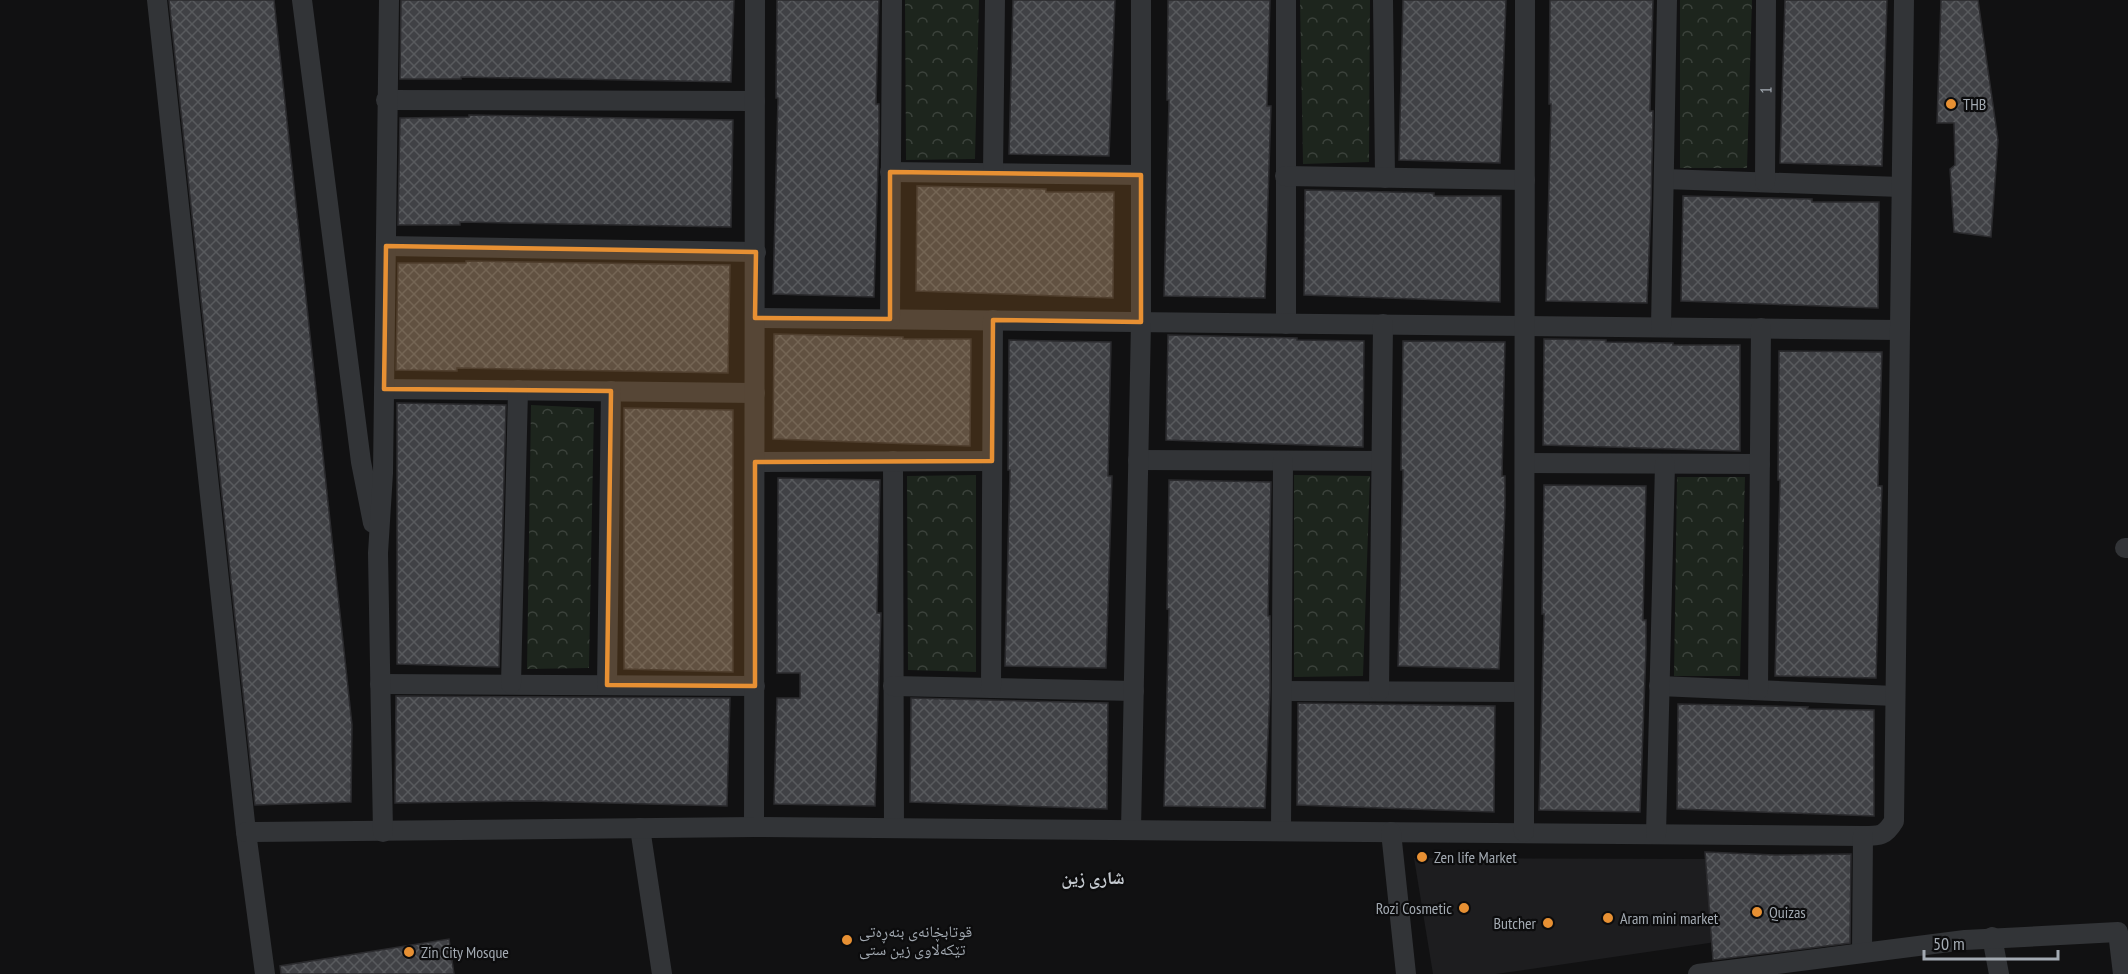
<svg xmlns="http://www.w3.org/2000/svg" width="2128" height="974" font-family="'PT Sans Narrow','Noto Naskh Arabic',sans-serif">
<defs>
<pattern id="park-crowns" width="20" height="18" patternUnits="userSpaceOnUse" patternTransform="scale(1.5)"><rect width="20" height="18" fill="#1d251d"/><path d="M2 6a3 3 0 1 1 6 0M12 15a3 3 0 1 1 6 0" fill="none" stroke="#3b423b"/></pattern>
<pattern id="building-cross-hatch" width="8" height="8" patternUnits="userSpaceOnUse" patternTransform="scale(1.5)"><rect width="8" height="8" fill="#404145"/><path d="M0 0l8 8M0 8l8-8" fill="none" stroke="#585a5d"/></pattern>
</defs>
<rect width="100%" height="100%" fill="#111112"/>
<path fill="#1d1d1f" d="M 1414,858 L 1705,859 L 1716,942 L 1496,974 L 1433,974 Z"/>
<path fill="url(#park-crowns)" d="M 905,0 L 979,0 L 975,159 L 906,160 Z
M 1300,0 L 1370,0 L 1369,162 L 1303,164 Z
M 1680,0 L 1752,0 L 1747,168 L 1680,168 Z
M 531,405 L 594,408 L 589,668 L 527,669 Z
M 976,475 L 976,672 L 908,670 L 907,476 Z
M 1294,475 L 1370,476 L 1363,676 L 1294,677 Z
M 1677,477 L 1745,477 L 1740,676 L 1674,676 Z"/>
<path fill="url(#building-cross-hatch)" stroke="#2b2b2e" stroke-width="1.5" d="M 169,0 L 274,0 L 352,725 L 351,802 L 255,805 Z
M 401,0 L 734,0 L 731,82 L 461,77 L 461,79 L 400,79 Z
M 777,0 L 879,0 L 876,104 L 879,104 L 879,135 L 874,297 L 773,294 L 778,98 L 776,98 Z
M 1013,0 L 1115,0 L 1109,156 L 1009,154 Z
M 1168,0 L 1270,0 L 1267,106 L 1271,106 L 1270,136 L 1265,298 L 1164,296 L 1169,100 L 1167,100 Z
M 1403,0 L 1506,0 L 1500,163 L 1399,160 Z
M 1550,0 L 1653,0 L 1650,111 L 1653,111 L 1651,205 L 1647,303 L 1546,301 L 1551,104 L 1549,104 Z
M 1785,0 L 1887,0 L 1882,166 L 1780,163 Z
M 1941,0 L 1978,0 L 1998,140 L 1991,237 L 1954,232 L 1950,169 L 1955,165 L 1954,123 L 1937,123 Z
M 469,115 L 733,120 L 731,227 L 460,222 L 460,225 L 398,225 L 400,118 L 469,117 Z
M 917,186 L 1046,189 L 1046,192 L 1114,192 L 1113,298 L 916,291 Z
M 1305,190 L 1434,193 L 1434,196 L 1501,196 L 1500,302 L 1304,295 Z
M 1683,196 L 1812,199 L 1812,202 L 1879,202 L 1878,308 L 1681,301 Z
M 466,261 L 730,265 L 728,373 L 457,368 L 457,371 L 396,370 L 398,263 L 466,263 Z
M 774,334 L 903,337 L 903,339 L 971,339 L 970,446 L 773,439 Z
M 1168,335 L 1297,338 L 1297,340 L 1364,341 L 1363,447 L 1166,440 Z
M 1544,339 L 1606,340 L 1606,342 L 1673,343 L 1673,345 L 1740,345 L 1740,451 L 1543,445 Z
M 1009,340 L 1111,342 L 1108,476 L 1112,476 L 1106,668 L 1005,666 L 1010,470 L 1008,470 Z
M 1403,341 L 1505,342 L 1502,476 L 1505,476 L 1505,506 L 1499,669 L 1398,666 L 1403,470 L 1401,470 Z
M 1779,351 L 1882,352 L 1878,486 L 1882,486 L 1881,515 L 1876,678 L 1775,676 L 1780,480 L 1778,480 Z
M 397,403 L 506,405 L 499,667 L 397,664 Z
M 624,408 L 733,410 L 733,672 L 624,669 Z
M 778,478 L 880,480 L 877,613 L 881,613 L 880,643 L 875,806 L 774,804 L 777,698 L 800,698 L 800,673 L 777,673 Z
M 1169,480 L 1271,482 L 1268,616 L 1270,616 L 1270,691 L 1265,808 L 1164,806 L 1169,609 L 1167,609 Z
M 1544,485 L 1646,486 L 1643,620 L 1646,620 L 1646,649 L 1640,812 L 1539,810 L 1544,614 L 1542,614 Z
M 396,696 L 730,698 L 727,806 L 531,801 L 395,803 Z
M 911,698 L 1108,703 L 1107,809 L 910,802 Z
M 1298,703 L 1495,706 L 1494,812 L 1297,805 Z
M 1678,704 L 1808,707 L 1807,709 L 1874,710 L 1874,816 L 1677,809 Z
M 1705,852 L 1775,855 L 1851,854 L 1850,943 L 1713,960 Z
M 449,939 L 454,974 L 281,974 L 280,966 Z"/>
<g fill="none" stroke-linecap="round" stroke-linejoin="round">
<g stroke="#323437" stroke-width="20">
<path d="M 157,0 L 246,832 L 265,974"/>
<path d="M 302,0 L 361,462 L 373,523"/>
<path d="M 1286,0 L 1286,324"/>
<path d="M 1383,0 L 1385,178"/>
<path d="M 386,100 L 755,101"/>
<path d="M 890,172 L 1141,175"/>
<path d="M 993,173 L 995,0"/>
<path d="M 1285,176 L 1525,180"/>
<path d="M 1664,179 L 1901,187"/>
<path id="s1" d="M 1765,182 L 1766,0"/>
<path d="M 386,246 L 756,252"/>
<path d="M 755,318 L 1899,330"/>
<path d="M 890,319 L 892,0"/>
<path d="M 1661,327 L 1667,0"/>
<path d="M 384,389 L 755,393"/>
<path d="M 1138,460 L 1381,461"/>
<path d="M 893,461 L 894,828"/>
<path d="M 755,462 L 992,461"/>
<path d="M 1525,463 L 1760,464"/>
<path d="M 2125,548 L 2128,548"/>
<path d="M 380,684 L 755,686"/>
<path d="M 511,684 L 518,390"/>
<path d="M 607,685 L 611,391"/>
<path d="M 893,686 L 1134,691"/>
<path d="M 1659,686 L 1895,696"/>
<path d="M 991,688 L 993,320"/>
<path d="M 1758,690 L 1761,328"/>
<path d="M 1282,691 L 1524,692"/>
<path d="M 1379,691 L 1383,324"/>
<path d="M 754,827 L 755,0"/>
<path d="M 640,828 L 662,974"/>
<path d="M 1131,830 L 1141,322 L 1141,0"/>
<path d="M 1281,831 L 1283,461"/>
<path d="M 246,832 L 754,827 L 1863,836 C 1880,836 1885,836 1894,821 L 1904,0"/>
<path d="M 383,832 L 378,553 L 383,473 L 389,0"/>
<path d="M 1391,832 L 1406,974"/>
<path d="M 1524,832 L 1525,0"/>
<path d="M 1656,834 L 1665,464"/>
<path d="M 1992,937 L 1999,974"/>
<path d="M 1862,952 L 1863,836"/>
<path d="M 1698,974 L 1965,940 L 2118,932 L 2123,974"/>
</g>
</g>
<path fill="#e79033" fill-opacity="0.2" stroke="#e79033" stroke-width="4.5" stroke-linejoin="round" d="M 890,172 L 1141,175 L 1141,322 L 993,320 L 992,461 L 755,462 L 755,686 L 607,685 L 611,391 L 384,389 L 386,246 L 756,252 L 755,318 L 890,319 Z"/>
<g fill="#e79033" stroke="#0c0c0d" stroke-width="2">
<circle cx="1951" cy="104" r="6"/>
<circle cx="1422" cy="857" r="6"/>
<circle cx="1464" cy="908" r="6"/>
<circle cx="1757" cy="912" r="6"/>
<circle cx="1608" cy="918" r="6"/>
<circle cx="1548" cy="923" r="6"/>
<circle cx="847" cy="940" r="6"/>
<circle cx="409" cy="952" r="6"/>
</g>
<g text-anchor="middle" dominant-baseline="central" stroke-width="4.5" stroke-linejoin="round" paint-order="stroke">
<g font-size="16" fill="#a3aab2" stroke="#0c0c0d">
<text stroke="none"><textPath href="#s1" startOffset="92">1</textPath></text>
</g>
<g font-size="16" fill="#a3aab2" stroke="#0c0c0d" text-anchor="start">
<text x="1963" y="104">THB</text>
<text x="1434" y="857">Zen life Market</text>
<text x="1452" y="908" text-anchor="end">Rozi Cosmetic</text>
<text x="1769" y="912">Quizas</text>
<text x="1620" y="918">Aram mini market</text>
<text x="1536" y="923" text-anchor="end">Butcher</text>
<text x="859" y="931">قوتابخانەی بنەڕەتی<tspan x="859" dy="18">تێکەڵاوی زین ستی</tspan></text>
<text x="421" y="952">Zin City Mosque</text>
</g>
<g font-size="18" font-weight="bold" fill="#c3c8ce" stroke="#0c0c0d">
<text x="1093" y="877">شاری زین</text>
</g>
</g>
<path d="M1924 950v9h134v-9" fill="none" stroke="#a3aab2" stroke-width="3"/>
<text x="1933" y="950" font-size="18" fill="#a3aab2" stroke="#0c0c0d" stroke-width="4.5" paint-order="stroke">50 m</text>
</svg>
